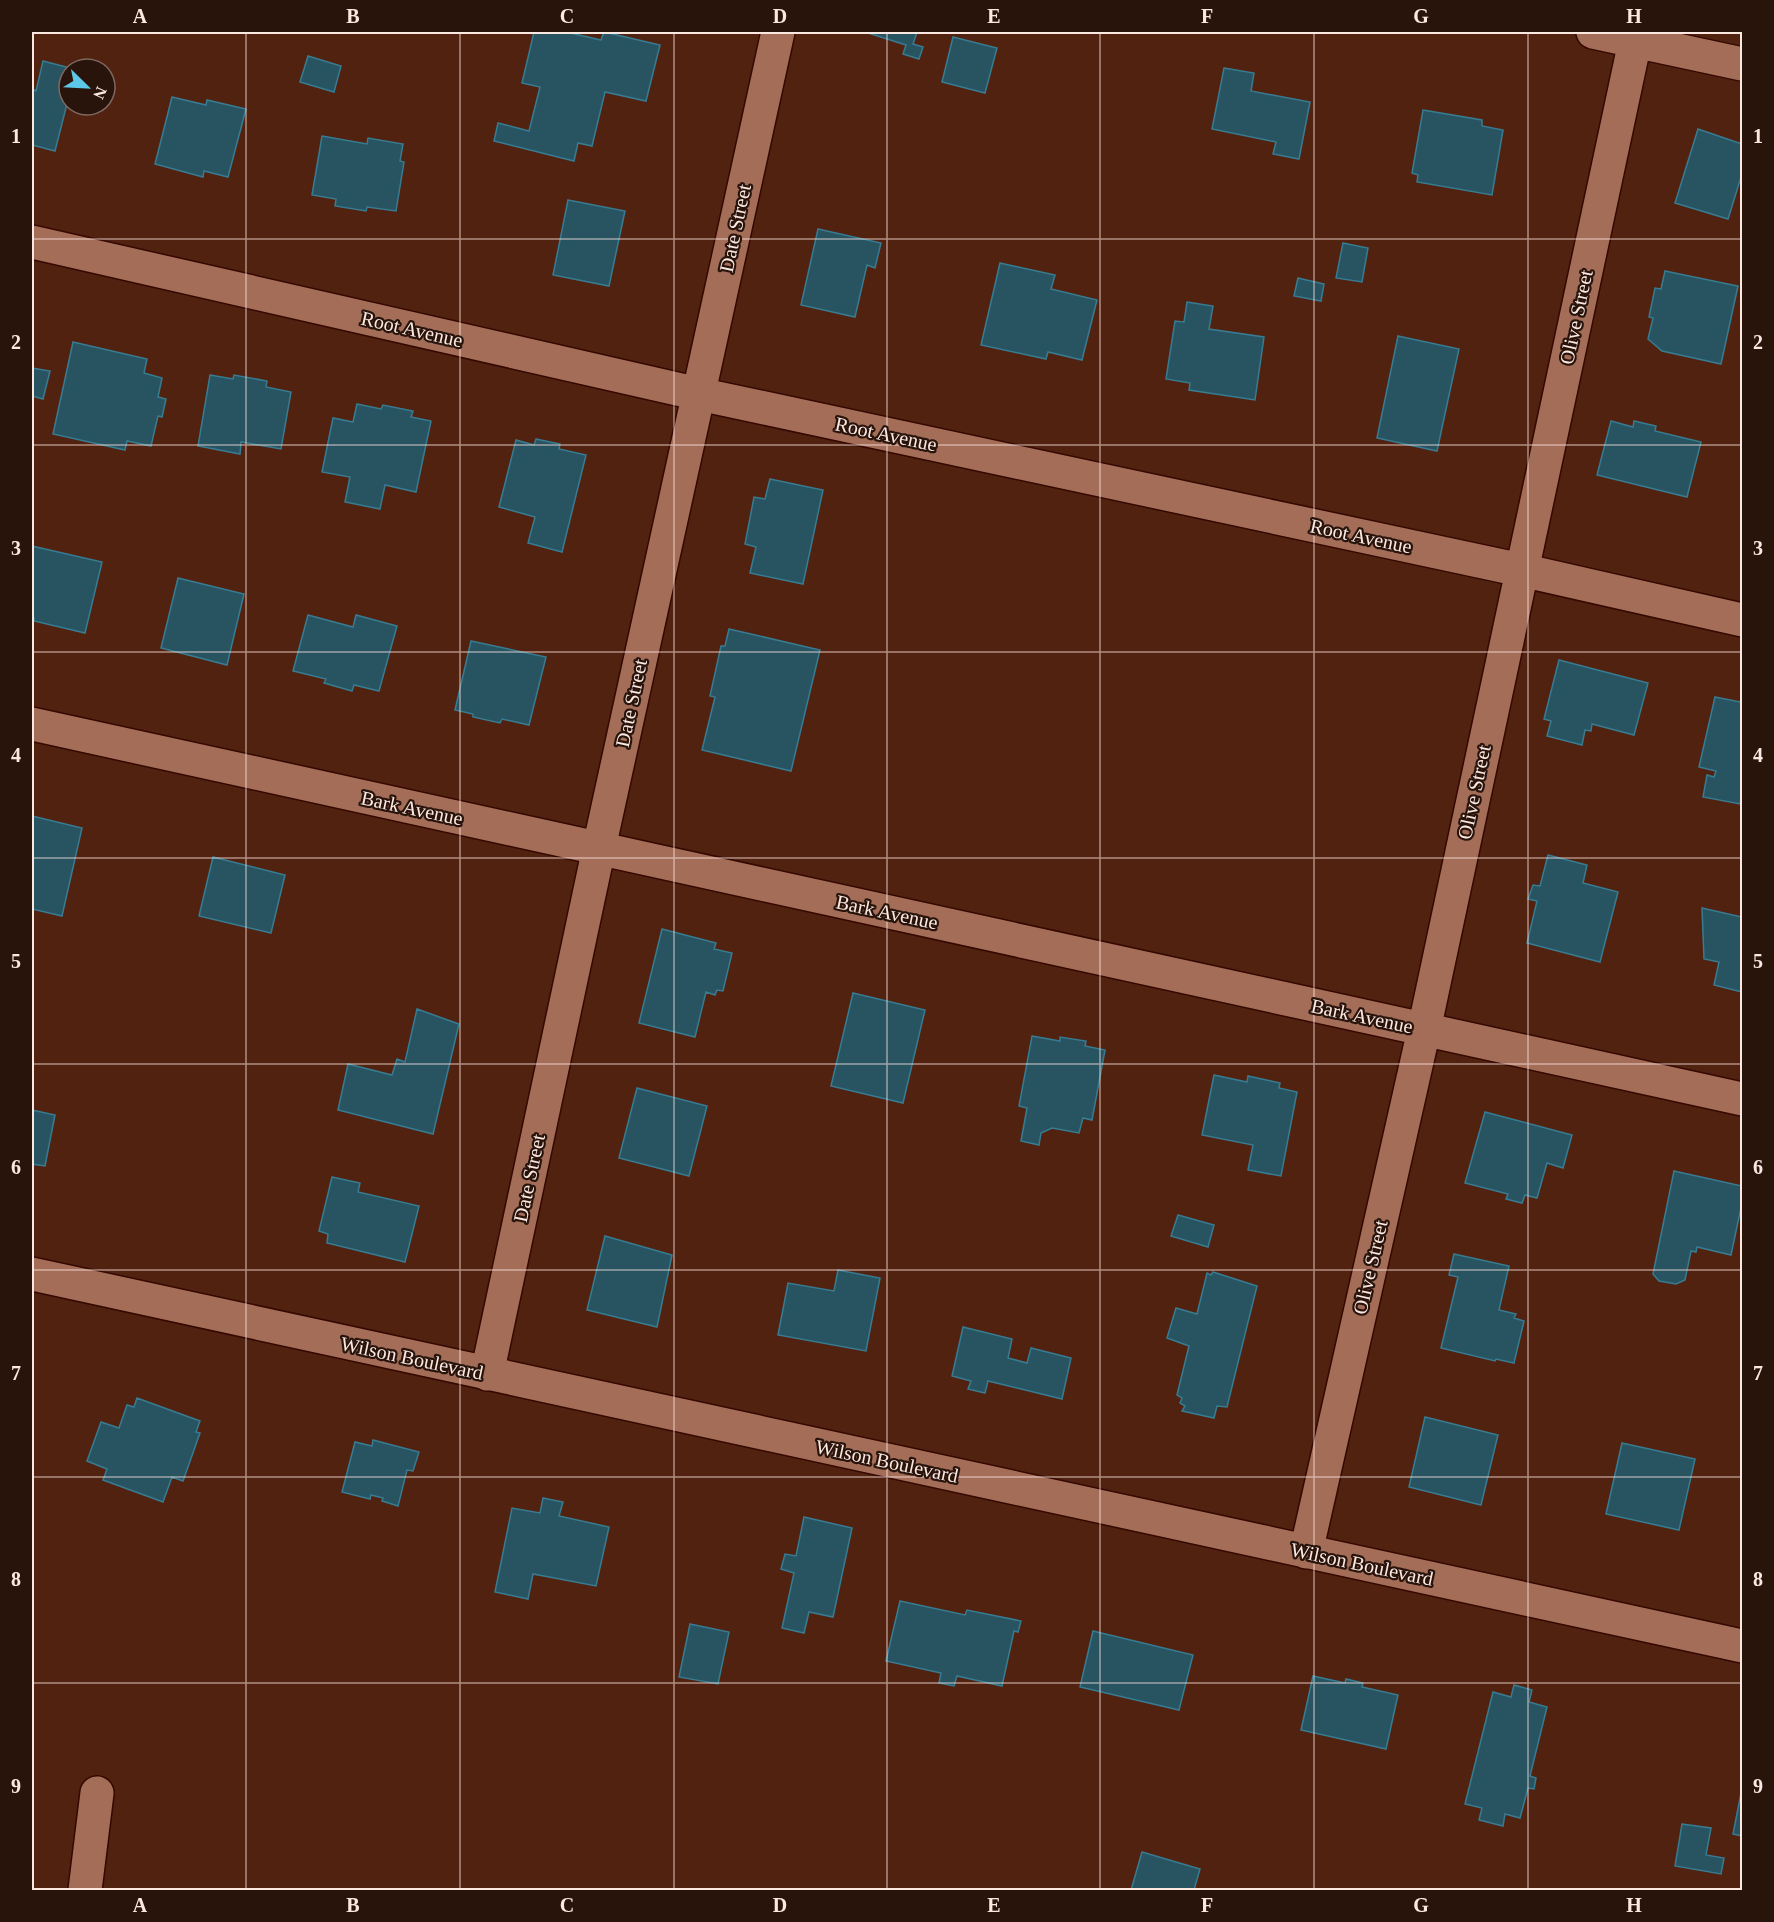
<svg xmlns="http://www.w3.org/2000/svg" width="1774" height="1922" font-family="'Times New Roman',serif">
<rect width="100%" height="100%" fill="#522210"/>
<path fill="#285461" stroke="#377c92" stroke-width="1.5" d="M 534,32 L 566,32 L 601,40 L 604,32 L 660,45 L 646,101 L 605,92 L 592,146 L 578,143 L 574,161 L 494,141 L 498,123 L 529,131 L 540,87 L 522,83 Z
M 865,32 L 917,32 L 913,44 L 923,47 L 919,59 L 903,54 L 906,45 Z
M 953,37 L 997,48 L 985,93 L 942,82 Z
M 308,56 L 341,66 L 334,92 L 300,82 Z
M 43,61 L 74,69 L 69,69 L 69,96 L 55,151 L 32,145 L 32,89 L 36,91 Z
M 1224,68 L 1254,73 L 1251,91 L 1310,102 L 1299,159 L 1273,154 L 1276,142 L 1212,129 Z
M 172,97 L 206,105 L 207,100 L 246,109 L 228,177 L 204,171 L 203,177 L 155,164 Z
M 1423,110 L 1482,120 L 1482,126 L 1503,130 L 1492,195 L 1417,182 L 1418,175 L 1412,173 Z
M 1698,129 L 1742,144 L 1742,174 L 1728,219 L 1675,203 Z
M 322,136 L 367,144 L 368,138 L 403,144 L 400,161 L 404,162 L 396,211 L 367,207 L 366,211 L 335,206 L 336,199 L 312,195 Z
M 568,200 L 625,211 L 609,286 L 553,275 Z
M 818,229 L 881,243 L 875,268 L 867,265 L 855,317 L 801,305 Z
M 1343,243 L 1368,248 L 1362,282 L 1336,278 Z
M 1000,263 L 1055,275 L 1051,289 L 1097,300 L 1082,360 L 1048,352 L 1046,359 L 981,345 Z
M 1665,271 L 1738,286 L 1721,364 L 1662,351 L 1648,339 L 1653,318 L 1649,317 L 1655,288 L 1661,289 Z
M 1298,278 L 1324,284 L 1321,301 L 1294,296 Z
M 1187,302 L 1213,306 L 1209,329 L 1264,337 L 1255,400 L 1189,390 L 1190,383 L 1166,379 L 1175,321 L 1184,322 Z
M 1398,336 L 1459,349 L 1437,451 L 1377,438 Z
M 73,342 L 147,359 L 144,373 L 162,378 L 158,397 L 166,399 L 162,417 L 158,416 L 151,446 L 127,441 L 125,450 L 53,434 Z
M 32,368 L 50,371 L 43,399 L 32,396 Z
M 210,375 L 233,379 L 234,375 L 267,381 L 266,387 L 291,392 L 281,449 L 241,442 L 240,454 L 198,446 Z
M 357,404 L 381,409 L 383,405 L 413,411 L 411,417 L 431,421 L 416,492 L 385,485 L 380,509 L 345,502 L 350,477 L 322,472 L 333,418 L 353,422 Z
M 1611,421 L 1633,427 L 1634,421 L 1656,426 L 1655,431 L 1701,442 L 1687,497 L 1597,475 Z
M 536,439 L 560,444 L 559,449 L 586,455 L 562,552 L 528,543 L 535,517 L 499,507 L 516,440 L 534,445 Z
M 770,479 L 823,490 L 803,584 L 750,573 L 756,547 L 745,544 L 754,497 L 765,499 Z
M 32,546 L 102,562 L 85,633 L 34,621 L 34,618 L 32,618 Z
M 178,578 L 244,594 L 227,665 L 161,648 Z
M 308,615 L 353,627 L 356,615 L 397,626 L 379,691 L 354,685 L 352,691 L 324,683 L 326,679 L 293,671 Z
M 729,629 L 820,650 L 791,771 L 702,750 L 715,697 L 710,696 L 721,646 L 725,646 Z
M 471,641 L 546,657 L 529,725 L 502,719 L 500,723 L 473,717 L 473,714 L 455,710 Z
M 1559,660 L 1648,683 L 1634,735 L 1592,724 L 1591,731 L 1585,730 L 1582,745 L 1547,736 L 1551,721 L 1544,719 Z
M 1715,697 L 1740,702 L 1742,697 L 1742,795 L 1740,804 L 1703,797 L 1707,775 L 1714,777 L 1716,771 L 1699,767 Z
M 32,816 L 82,828 L 62,916 L 32,909 Z
M 1548,855 L 1587,865 L 1583,883 L 1618,892 L 1600,962 L 1527,943 L 1537,901 L 1528,899 L 1533,885 L 1540,886 Z
M 213,857 L 285,875 L 271,933 L 199,916 Z
M 1702,908 L 1742,917 L 1742,992 L 1714,985 L 1719,962 L 1704,959 Z
M 662,929 L 716,943 L 714,949 L 732,953 L 723,991 L 717,990 L 715,995 L 706,992 L 695,1037 L 639,1023 Z
M 853,993 L 925,1010 L 903,1103 L 831,1086 Z
M 417,1009 L 459,1024 L 433,1134 L 338,1110 L 348,1064 L 392,1075 L 397,1059 L 405,1062 Z
M 1032,1036 L 1060,1041 L 1060,1037 L 1086,1041 L 1085,1046 L 1105,1050 L 1092,1120 L 1083,1118 L 1079,1133 L 1052,1128 L 1041,1133 L 1039,1145 L 1021,1141 L 1027,1108 L 1019,1106 Z
M 1214,1075 L 1247,1082 L 1248,1076 L 1280,1083 L 1279,1088 L 1297,1092 L 1281,1176 L 1248,1170 L 1253,1145 L 1202,1135 Z
M 637,1088 L 707,1106 L 689,1176 L 619,1158 Z
M 32,1110 L 55,1115 L 45,1166 L 32,1164 Z
M 1485,1112 L 1572,1135 L 1563,1168 L 1547,1163 L 1537,1198 L 1525,1195 L 1522,1203 L 1506,1199 L 1508,1194 L 1465,1183 Z
M 1674,1171 L 1742,1186 L 1742,1203 L 1731,1255 L 1697,1247 L 1696,1252 L 1691,1251 L 1685,1280 L 1676,1284 L 1659,1281 L 1653,1274 Z
M 332,1177 L 360,1183 L 358,1192 L 419,1206 L 405,1262 L 327,1243 L 328,1234 L 319,1231 Z
M 1178,1215 L 1214,1225 L 1208,1247 L 1171,1236 Z
M 605,1236 L 672,1255 L 657,1327 L 587,1310 Z
M 1454,1254 L 1509,1266 L 1499,1310 L 1516,1314 L 1514,1318 L 1524,1321 L 1514,1363 L 1496,1359 L 1495,1361 L 1441,1348 L 1458,1277 L 1449,1275 Z
M 838,1270 L 880,1278 L 866,1351 L 778,1335 L 788,1283 L 834,1291 Z
M 1213,1272 L 1257,1286 L 1227,1407 L 1217,1406 L 1214,1418 L 1182,1411 L 1185,1406 L 1180,1403 L 1182,1398 L 1177,1395 L 1189,1346 L 1167,1338 L 1176,1308 L 1197,1314 L 1207,1273 L 1211,1275 Z
M 963,1327 L 1012,1339 L 1008,1358 L 1027,1363 L 1031,1348 L 1071,1358 L 1062,1399 L 988,1381 L 985,1393 L 968,1389 L 971,1381 L 952,1376 Z
M 137,1398 L 200,1421 L 196,1432 L 200,1433 L 183,1481 L 172,1477 L 163,1502 L 103,1480 L 107,1469 L 87,1461 L 101,1422 L 119,1428 L 127,1405 L 134,1407 Z
M 1425,1417 L 1498,1435 L 1481,1505 L 1409,1487 Z
M 373,1440 L 419,1452 L 413,1471 L 407,1470 L 398,1506 L 382,1501 L 383,1498 L 371,1495 L 370,1499 L 342,1492 L 355,1442 L 372,1446 Z
M 1622,1443 L 1695,1459 L 1679,1530 L 1606,1514 Z
M 543,1498 L 563,1502 L 559,1516 L 609,1527 L 596,1586 L 533,1574 L 528,1599 L 495,1592 L 512,1508 L 540,1513 Z
M 804,1517 L 852,1528 L 833,1617 L 809,1612 L 804,1633 L 782,1628 L 794,1573 L 781,1569 L 785,1554 L 796,1556 Z
M 900,1601 L 965,1615 L 967,1610 L 1021,1621 L 1018,1632 L 1014,1631 L 1002,1686 L 957,1676 L 954,1686 L 939,1683 L 941,1673 L 886,1661 Z
M 690,1624 L 729,1632 L 718,1684 L 679,1677 Z
M 1093,1631 L 1193,1655 L 1179,1710 L 1080,1687 Z
M 1313,1676 L 1345,1683 L 1346,1679 L 1363,1683 L 1362,1687 L 1398,1695 L 1386,1749 L 1301,1730 Z
M 1514,1685 L 1532,1690 L 1529,1702 L 1547,1707 L 1530,1776 L 1536,1778 L 1534,1789 L 1528,1788 L 1520,1818 L 1505,1814 L 1503,1826 L 1479,1820 L 1482,1808 L 1465,1804 L 1493,1692 L 1511,1697 Z
M 1742,1788 L 1742,1836 L 1733,1834 Z
M 1682,1824 L 1711,1828 L 1706,1855 L 1724,1858 L 1721,1874 L 1675,1866 Z
M 1142,1852 L 1200,1869 L 1194,1890 L 1131,1890 Z"/>
<g fill="none" stroke-linecap="round" stroke-linejoin="round">
<g stroke="#350800" stroke-width="36">
<path id="minor" d="M 1593,32 L 1742,64
M 32,242 L 699,394 L 1521,570 L 1742,620
M 32,724 L 1742,1099
M 32,1274 L 1742,1646
M 487,1374 L 599,848 L 778,32
M 1306,1552 L 1424,1030 L 1637,32
M 85,1890 L 97,1793"/>
</g>
<use href="#minor" stroke="#a36d58" stroke-width="33"/>
</g>
<path fill="none" stroke="#fbe8e1" stroke-width="1.5" stroke-opacity="0.55" d="M 246,32 L 246,1890M 460,32 L 460,1890M 674,32 L 674,1890M 887,32 L 887,1890M 1100,32 L 1100,1890M 1314,32 L 1314,1890M 1528,32 L 1528,1890M 32,239 L 1742,239M 32,445 L 1742,445M 32,652 L 1742,652M 32,858 L 1742,858M 32,1064 L 1742,1064M 32,1270 L 1742,1270M 32,1477 L 1742,1477M 32,1683 L 1742,1683"/>
<g text-anchor="middle" dominant-baseline="central" stroke-width="4.5" stroke-linejoin="round" paint-order="stroke">
<g font-size="20" fill="#fbe8e1" stroke="#29140c">
<text transform="translate(735 228) rotate(-78)">Date Street</text>
<text transform="translate(1576 317) rotate(-78)">Olive Street</text>
<text transform="translate(412 329) rotate(13)">Root Avenue</text>
<text transform="translate(886 434) rotate(12)">Root Avenue</text>
<text transform="translate(1361 536) rotate(12)">Root Avenue</text>
<text transform="translate(631 703) rotate(-78)">Date Street</text>
<text transform="translate(1474 792) rotate(-78)">Olive Street</text>
<text transform="translate(412 808) rotate(12)">Bark Avenue</text>
<text transform="translate(887 912) rotate(12)">Bark Avenue</text>
<text transform="translate(1362 1016) rotate(12)">Bark Avenue</text>
<text transform="translate(529 1178) rotate(-78)">Date Street</text>
<text transform="translate(1370 1267) rotate(-77)">Olive Street</text>
<text transform="translate(412 1358) rotate(12)">Wilson Boulevard</text>
<text transform="translate(887 1461) rotate(12)">Wilson Boulevard</text>
<text transform="translate(1362 1564) rotate(12)">Wilson Boulevard</text>
</g>
</g>
<rect width="1774" height="1922" fill="none" stroke="#29140c" stroke-width="66"/>
<g transform="translate(87 87) rotate(114)"><circle r="28" fill="#29140c" stroke="#7d6961" stroke-width="1.5"/>
<path d="M0-4.5L10 22L0 15L-10 22Z" fill="#5dc7e8"/>
<text y="-9" font-size="16" font-weight="bold" text-anchor="middle" fill="#fbe8e1">N</text>
</g>
<rect x="33" y="33" width="1708" height="1856" fill="none" stroke="#fbe8e1" stroke-width="2"/>
<g font-size="20" text-anchor="middle" font-weight="bold" fill="#fbe8e1">
<text x="140" y="23">A</text>
<text x="353" y="23">B</text>
<text x="567" y="23">C</text>
<text x="780" y="23">D</text>
<text x="994" y="23">E</text>
<text x="1207" y="23">F</text>
<text x="1421" y="23">G</text>
<text x="1634" y="23">H</text>
<text x="16" y="143">1</text>
<text x="1758" y="143">1</text>
<text x="16" y="349">2</text>
<text x="1758" y="349">2</text>
<text x="16" y="555">3</text>
<text x="1758" y="555">3</text>
<text x="16" y="762">4</text>
<text x="1758" y="762">4</text>
<text x="16" y="968">5</text>
<text x="1758" y="968">5</text>
<text x="16" y="1174">6</text>
<text x="1758" y="1174">6</text>
<text x="16" y="1380">7</text>
<text x="1758" y="1380">7</text>
<text x="16" y="1586">8</text>
<text x="1758" y="1586">8</text>
<text x="16" y="1793">9</text>
<text x="1758" y="1793">9</text>
<text x="140" y="1912">A</text>
<text x="353" y="1912">B</text>
<text x="567" y="1912">C</text>
<text x="780" y="1912">D</text>
<text x="994" y="1912">E</text>
<text x="1207" y="1912">F</text>
<text x="1421" y="1912">G</text>
<text x="1634" y="1912">H</text>
</g>
</svg>
